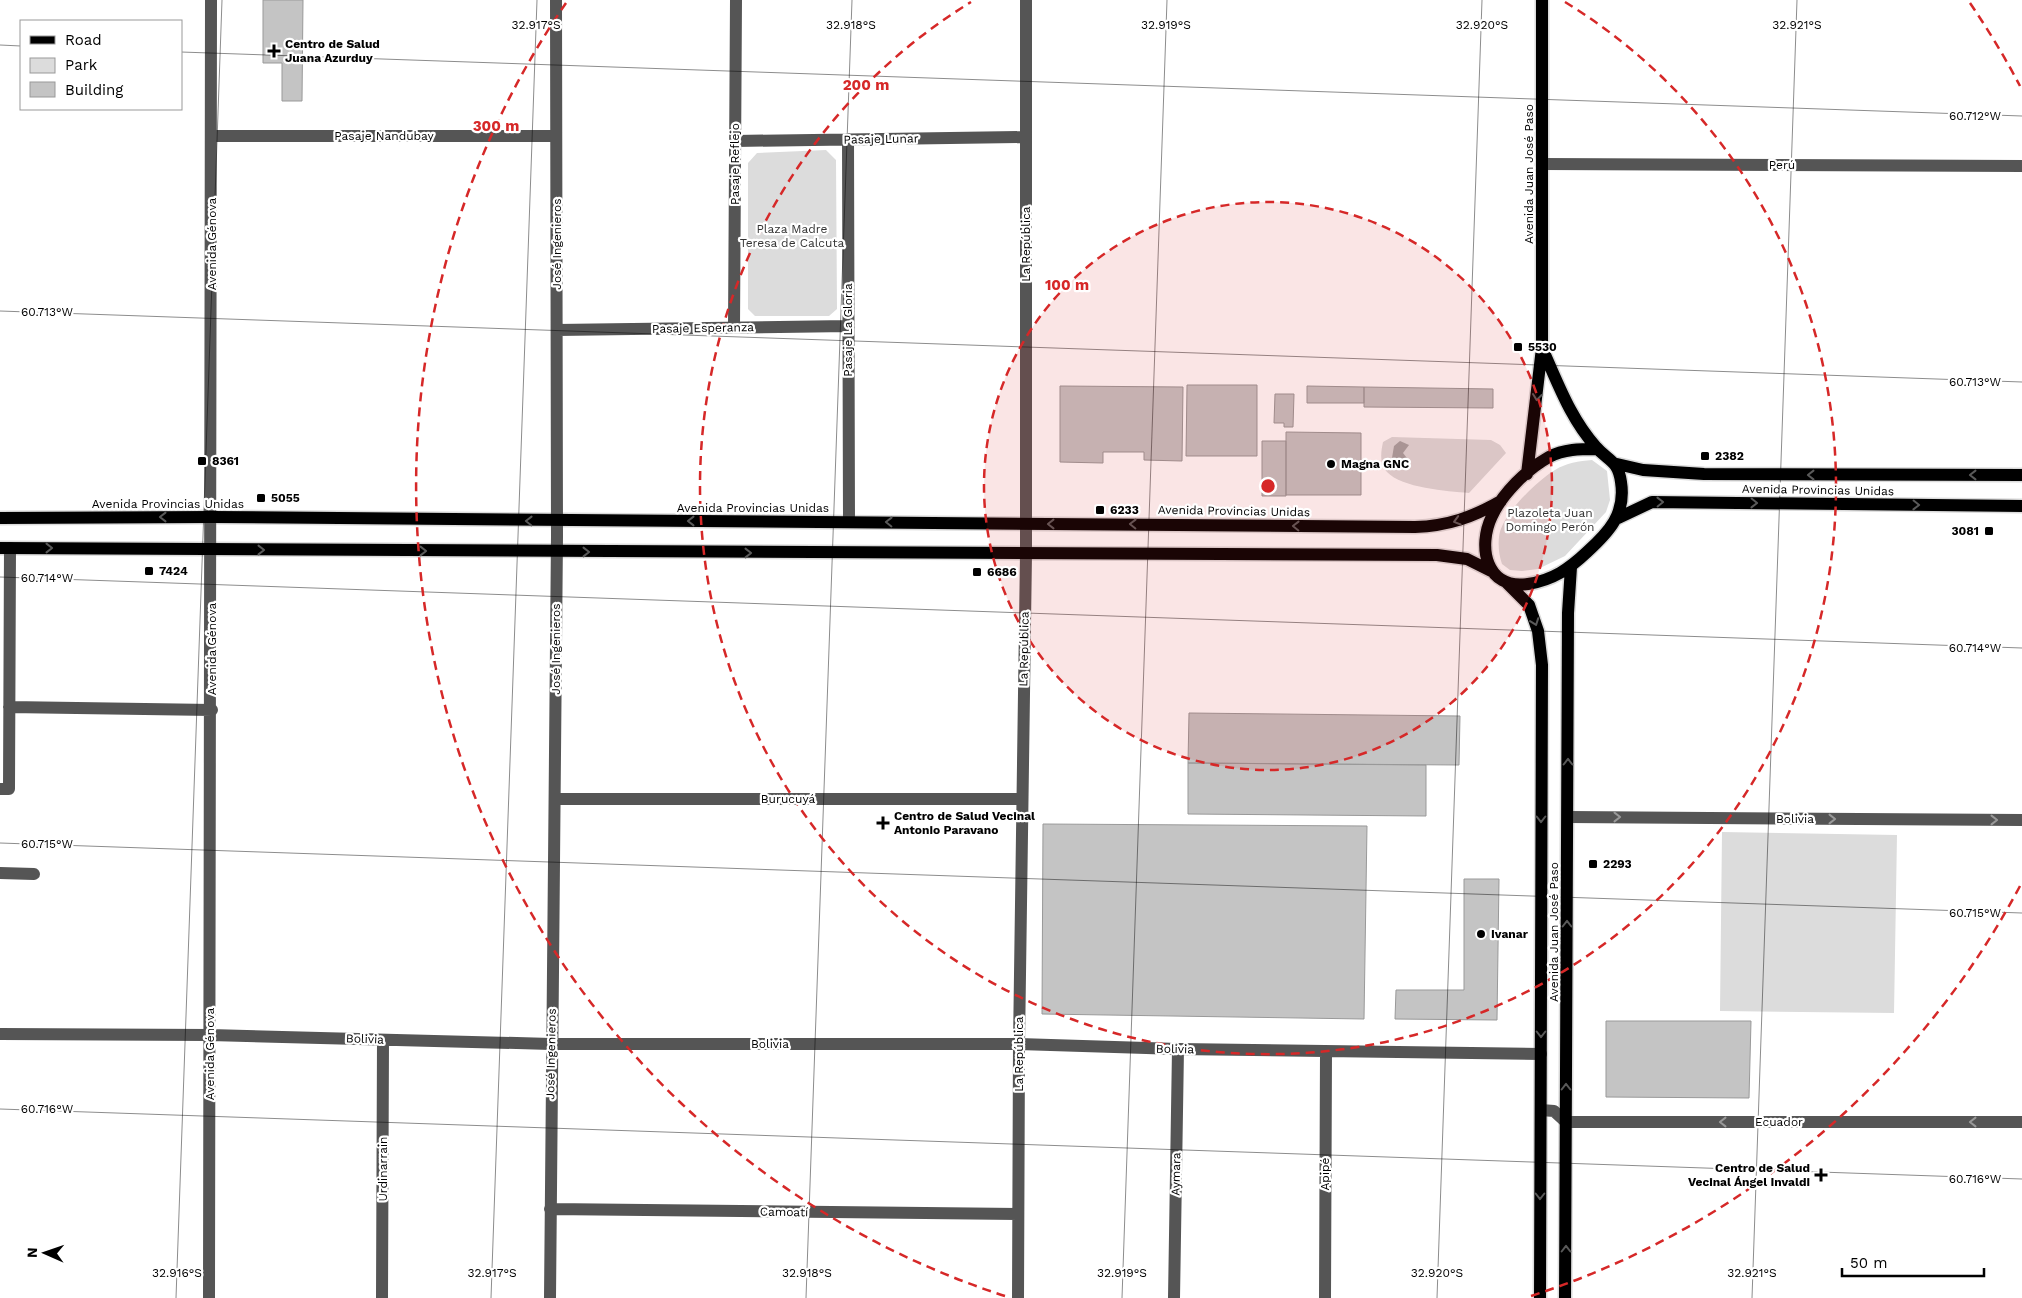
<svg xmlns="http://www.w3.org/2000/svg" width="2022" height="1298" font-family="'Work Sans',sans-serif">
<rect width="100%" height="100%" fill="#fff"/>
<path fill="#dcdcdc" d="M 826,150 L 836,160 L 837,309 L 829,316 L 755,316 L 748,309 L 748,163 L 757,153 Z
M 1392,437 L 1491,440 L 1500,445 L 1506,453 L 1469,493 C 1447,491 1402,488 1387,472 C 1379,463 1381,452 1383,442 Z
M 1592,460 L 1607,471 L 1610,500 L 1606,512 L 1565,556 L 1538,569 L 1522,571 L 1510,570 L 1502,564 C 1499,555 1498,546 1499,537 C 1501,515 1537,481 1555,470 C 1566,463 1579,461 1592,460 Z
M 1722,832 L 1897,835 L 1894,1013 L 1720,1011 Z"/>
<path fill="#a3a3a3" d="M 1400,441 L 1409,445 L 1403,453 L 1410,462 L 1409,467 L 1403,469 L 1397,468 L 1392,458 L 1394,446 Z"/>
<path fill="#c4c4c4" stroke="#999" d="M 263,0 L 303,0 L 302,101 L 282,101 L 282,63 L 263,63 Z
M 1187,385 L 1257,385 L 1257,456 L 1186,456 Z
M 1060,386 L 1183,387 L 1182,461 L 1144,460 L 1144,452 L 1103,452 L 1103,463 L 1060,462 Z
M 1307,386 L 1364,387 L 1364,403 L 1307,403 Z
M 1364,387 L 1493,389 L 1493,408 L 1364,407 Z
M 1275,394 L 1294,394 L 1293,427 L 1284,427 L 1284,423 L 1274,423 Z
M 1286,432 L 1361,433 L 1361,495 L 1286,495 Z
M 1262,441 L 1286,441 L 1286,496 L 1262,496 Z
M 1189,713 L 1460,716 L 1459,765 L 1188,763 Z
M 1188,763 L 1426,765 L 1426,816 L 1188,814 Z
M 1043,824 L 1367,826 L 1364,1019 L 1042,1014 Z
M 1464,879 L 1499,879 L 1497,1020 L 1395,1019 L 1396,990 L 1464,990 Z
M 1606,1021 L 1751,1021 L 1749,1098 L 1606,1097 Z"/>
<g fill="none" stroke-linecap="round" stroke-linejoin="round">
<g stroke="#dbdbdb" stroke-width="15">
<path id="major" d="M 1542,348 C 1558,383 1570,418 1596,447 C 1608,461 1618,460 1621,482 C 1626,514 1609,532 1587,552 C 1569,569 1553,580 1528,584 C 1486,590 1477,547 1492,516 C 1502,494 1527,469 1549,457 C 1564,449 1580,449 1597,449
M 1617,464 L 1643,470 L 1704,474 L 2022,475
M 1527,474 L 1542,348 L 1542,0
M 0,518 L 212,517 L 1415,527 C 1448,526 1473,517 1501,501
M 1618,518 L 1652,502 L 2022,506
M 0,548 L 1437,555 L 1467,559 L 1491,571
M 1507,583 L 1529,605 L 1538,631 L 1542,665 L 1540,1298
M 1565,1298 L 1568,613 L 1571,567"/>
</g>
<path stroke="#555" stroke-width="12" d="M 211,136 L 556,136
M 848,139 L 849,521
M 736,141 L 1026,137
M 1542,164 L 2022,166
M 734,327 L 736,0
M 557,330 L 848,326
M 9,707 L 212,710
M 0,789 L 9,789 L 10,548
M 555,799 L 1021,799
M 1568,817 L 2022,820
M 0,873 L 34,874
M 0,1034 L 210,1035 L 551,1044 L 1019,1044 L 1178,1049 L 1541,1054
M 1541,1110 L 1554,1111 L 1566,1122 L 2022,1122
M 550,1209 L 1018,1214
M 209,1298 L 211,0
M 382,1298 L 383,1040
M 550,1298 L 557,536 L 556,0
M 1018,1298 L 1019,1044 L 1026,554 L 1026,0
M 1174,1298 L 1178,1049
M 1325,1298 L 1326,1051"/>
<use href="#major" stroke="#000" stroke-width="12"/>
</g>
<defs><path id="oneway-chevron" d="M-2-3.5L2.5 0L-2 3.5" fill="none" stroke-width="1.6" stroke-linecap="round" stroke-linejoin="round" transform="scale(1.25)"/></defs>
<g stroke="#595959">
<use href="#oneway-chevron" transform="translate(1537 397) rotate(97)"/>
<use href="#oneway-chevron" transform="translate(1811 475) rotate(-180)"/>
<use href="#oneway-chevron" transform="translate(1973 475) rotate(-180)"/>
<use href="#oneway-chevron" transform="translate(1660 502) rotate(-1)"/>
<use href="#oneway-chevron" transform="translate(1754 503) rotate(1)"/>
<use href="#oneway-chevron" transform="translate(1916 505) rotate(1)"/>
<use href="#oneway-chevron" transform="translate(163 517) rotate(180)"/>
<use href="#oneway-chevron" transform="translate(529 521) rotate(-179)"/>
<use href="#oneway-chevron" transform="translate(691 521) rotate(-180)"/>
<use href="#oneway-chevron" transform="translate(1457 521) rotate(164)"/>
<use href="#oneway-chevron" transform="translate(889 522) rotate(-179)"/>
<use href="#oneway-chevron" transform="translate(1051 524) rotate(-180)"/>
<use href="#oneway-chevron" transform="translate(1133 524) rotate(-179)"/>
<use href="#oneway-chevron" transform="translate(1296 526) rotate(-179)"/>
<use href="#oneway-chevron" transform="translate(49 548)"/>
<use href="#oneway-chevron" transform="translate(261 550)"/>
<use href="#oneway-chevron" transform="translate(423 551)"/>
<use href="#oneway-chevron" transform="translate(586 552)"/>
<use href="#oneway-chevron" transform="translate(748 553)"/>
<use href="#oneway-chevron" transform="translate(1535 622) rotate(70)"/>
<use href="#oneway-chevron" transform="translate(1568 762) rotate(-90)"/>
<use href="#oneway-chevron" transform="translate(1541 819) rotate(90)"/>
<use href="#oneway-chevron" transform="translate(1567 924) rotate(-90)"/>
<use href="#oneway-chevron" transform="translate(1541 1034) rotate(90)"/>
<use href="#oneway-chevron" transform="translate(1566 1087) rotate(-90)"/>
<use href="#oneway-chevron" transform="translate(1540 1196) rotate(90)"/>
<use href="#oneway-chevron" transform="translate(1566 1249) rotate(-90)"/>
</g>
<g stroke="#999">
<use href="#oneway-chevron" transform="translate(1617 817)"/>
<use href="#oneway-chevron" transform="translate(1832 819)"/>
<use href="#oneway-chevron" transform="translate(1994 820)"/>
<use href="#oneway-chevron" transform="translate(1723 1122) rotate(180)"/>
<use href="#oneway-chevron" transform="translate(1973 1122) rotate(180)"/>
</g>
<path fill="none" stroke="#000" stroke-width="1" stroke-opacity="0.45" d="M 0,45 L 21,46M 181,52 L 2022,116M 0,311 L 2022,382M 0,577 L 2022,648M 0,843 L 2022,913M 0,1109 L 2022,1179M 176,1298 L 222,0M 491,1298 L 537,0M 806,1298 L 852,0M 1122,1298 L 1167,0M 1437,1298 L 1482,0M 1752,1298 L 1797,0"/>
<circle cx="1268" cy="486" r="284" fill="#d62828" fill-opacity=".12"/>
<g fill="none" stroke="#d62828" stroke-width="2.5" stroke-dasharray="9 6">
<circle cx="1268" cy="486" r="284"/>
<path d="M1565 2A568 568 0 1 1 971 2"/>
<path d="M2020 886A852 852 0 0 1 1531 1296M1005 1296A852 852 0 0 1 566 3M1970 3A852 852 0 0 1 2020 86"/>
</g>
<g fill="#000" stroke="#fff" stroke-width="2">
<path d="M271.5 43.5h5v5h5v5h-5v5h-5v-5h-5v-5h5z"/>
<rect x="1513" y="342" width="10" height="10" rx="2.5"/>
<rect x="1700" y="451" width="10" height="10" rx="2.5"/>
<rect x="197" y="456" width="10" height="10" rx="2.5"/>
<circle cx="1331" cy="464" r="5"/>
<rect x="256" y="493" width="10" height="10" rx="2.5"/>
<rect x="1095" y="505" width="10" height="10" rx="2.5"/>
<rect x="1984" y="526" width="10" height="10" rx="2.5"/>
<rect x="144" y="566" width="10" height="10" rx="2.5"/>
<rect x="972" y="567" width="10" height="10" rx="2.5"/>
<path d="M880.5 815.5h5v5h5v5h-5v5h-5v-5h-5v-5h5z"/>
<rect x="1588" y="859" width="10" height="10" rx="2.5"/>
<circle cx="1481" cy="934" r="5"/>
<path d="M1818.5 1167.5h5v5h5v5h-5v5h-5v-5h-5v-5h5z"/>
</g>
<g text-anchor="middle" dominant-baseline="central" stroke-width="4.5" stroke-linejoin="round" paint-order="stroke">
<g font-size="12" font-weight="bold" fill="#000" stroke="#fff" text-anchor="start">
<text x="285" y="44">Centro de Salud<tspan x="285" dy="14">Juana Azurduy</tspan></text>
<text x="1528" y="347">5530</text>
<text x="1715" y="456">2382</text>
<text x="212" y="461">8361</text>
<text x="1341" y="464">Magna GNC</text>
<text x="271" y="498">5055</text>
<text x="1110" y="510">6233</text>
<text x="1979" y="531" text-anchor="end">3081</text>
<text x="159" y="571">7424</text>
<text x="987" y="572">6686</text>
<text x="894" y="816">Centro de Salud Vecinal<tspan x="894" dy="14">Antonio Paravano</tspan></text>
<text x="1603" y="864">2293</text>
<text x="1491" y="934">Ivanar</text>
<text x="1810" y="1168" text-anchor="end">Centro de Salud<tspan x="1810" dy="14">Vecinal Ángel Invaldi</tspan></text>
</g>
<g font-size="12" fill="#000" stroke="#fff">
<text x="384" y="136">Pasaje Nandubay</text>
<text transform="translate(881 139) rotate(-1)">Pasaje Lunar</text>
<text transform="translate(735 164) rotate(-90)">Pasaje Reflejo</text>
<text x="1782" y="165">Perú</text>
<text transform="translate(1529 174) rotate(-90)">Avenida Juan José Paso</text>
<text transform="translate(212 244) rotate(-90)">Avenida Génova</text>
<text transform="translate(557 244) rotate(-90)">José Ingenieros</text>
<text transform="translate(1026 244) rotate(-90)">La República</text>
<text transform="translate(703 328) rotate(-1)">Pasaje Esperanza</text>
<text transform="translate(848 330) rotate(-90)">Pasaje La Gloria</text>
<text transform="translate(1818 490) rotate(1)">Avenida Provincias Unidas</text>
<text x="168" y="504">Avenida Provincias Unidas</text>
<text x="753" y="508">Avenida Provincias Unidas</text>
<text transform="translate(1234 511) rotate(1)">Avenida Provincias Unidas</text>
<text transform="translate(212 649) rotate(-90)">Avenida Génova</text>
<text transform="translate(556 649) rotate(-90)">José Ingenieros</text>
<text transform="translate(1024 649) rotate(-89)">La República</text>
<text x="788" y="799">Burucuyá</text>
<text x="1795" y="819">Bolivia</text>
<text transform="translate(1554 932) rotate(-90)">Avenida Juan José Paso</text>
<text transform="translate(365 1039) rotate(2)">Bolivia</text>
<text x="770" y="1044">Bolivia</text>
<text transform="translate(1175 1049) rotate(1)">Bolivia</text>
<text transform="translate(210 1054) rotate(-90)">Avenida Génova</text>
<text transform="translate(551 1054) rotate(-89)">José Ingenieros</text>
<text transform="translate(1019 1054) rotate(-90)">La República</text>
<text x="1779" y="1122">Ecuador</text>
<text transform="translate(383 1169) rotate(-90)">Urdinarrain</text>
<text transform="translate(1176 1174) rotate(-89)">Aymara</text>
<text transform="translate(1325 1174) rotate(-90)">Apipé</text>
<text transform="translate(784 1212) rotate(1)">Camoatí</text>
</g>
<g font-size="12" fill="#333" stroke="#fff">
<text x="792" y="229">Plaza Madre<tspan x="792" dy="14">Teresa de Calcuta</tspan></text>
<text x="1550" y="513">Plazoleta Juan<tspan x="1550" dy="14">Domingo Perón</tspan></text>
</g>
</g>
<g font-size="12" text-anchor="middle" fill="#000" stroke="#fff" stroke-width="4.5" stroke-linejoin="round" paint-order="stroke">
<text x="536" y="29">32.917°S</text>
<text x="851" y="29">32.918°S</text>
<text x="1166" y="29">32.919°S</text>
<text x="1482" y="29">32.920°S</text>
<text x="1797" y="29">32.921°S</text>
<text x="1975" y="120">60.712°W</text>
<text x="47" y="316">60.713°W</text>
<text x="1975" y="386">60.713°W</text>
<text x="47" y="582">60.714°W</text>
<text x="1975" y="652">60.714°W</text>
<text x="47" y="848">60.715°W</text>
<text x="1975" y="917">60.715°W</text>
<text x="47" y="1113">60.716°W</text>
<text x="1975" y="1183">60.716°W</text>
<text x="177" y="1277">32.916°S</text>
<text x="492" y="1277">32.917°S</text>
<text x="807" y="1277">32.918°S</text>
<text x="1122" y="1277">32.919°S</text>
<text x="1437" y="1277">32.920°S</text>
<text x="1752" y="1277">32.921°S</text>
</g>
<circle cx="1268" cy="486" r="8" fill="#d62828" stroke="#fff" stroke-width="2.5"/>
<g font-size="15" text-anchor="middle" font-weight="bold" fill="#d62828" stroke="#fff" stroke-width="4.5" stroke-linejoin="round" paint-order="stroke">
<text x="866" y="90">200 m</text>
<text x="496" y="131">300 m</text>
<text x="1067" y="290">100 m</text>
</g>
<rect x="20" y="20" width="162" height="90" fill="#ffffff" stroke="#999999"/>
<rect x="30" y="36" width="25" height="8" fill="#000000" stroke="#999999"/>
<text x="65" y="45" font-size="15" fill="#000000">Road</text>
<rect x="30" y="58" width="25" height="15" fill="#dcdcdc" stroke="#999999"/>
<text x="65" y="70" font-size="15" fill="#000000">Park</text>
<rect x="30" y="82" width="25" height="15" fill="#c4c4c4" stroke="#999999"/>
<text x="65" y="95" font-size="15" fill="#000000">Building</text>
<g transform="translate(45 1253) rotate(272)" stroke="#ffffff" stroke-width="4" paint-order="stroke">
<path d="M0-4L9 19L0 12L-9 19Z" fill="#000000"/>
<text y="-8" font-size="14" font-weight="bold" text-anchor="middle" fill="#000000">N</text>
</g>
<path d="M1842 1268v8h142v-8" fill="none" stroke="#000000" stroke-width="2.5"/>
<text x="1850" y="1268" font-size="15" fill="#000000" stroke="#ffffff" stroke-width="4" paint-order="stroke">50 m</text>
</svg>
